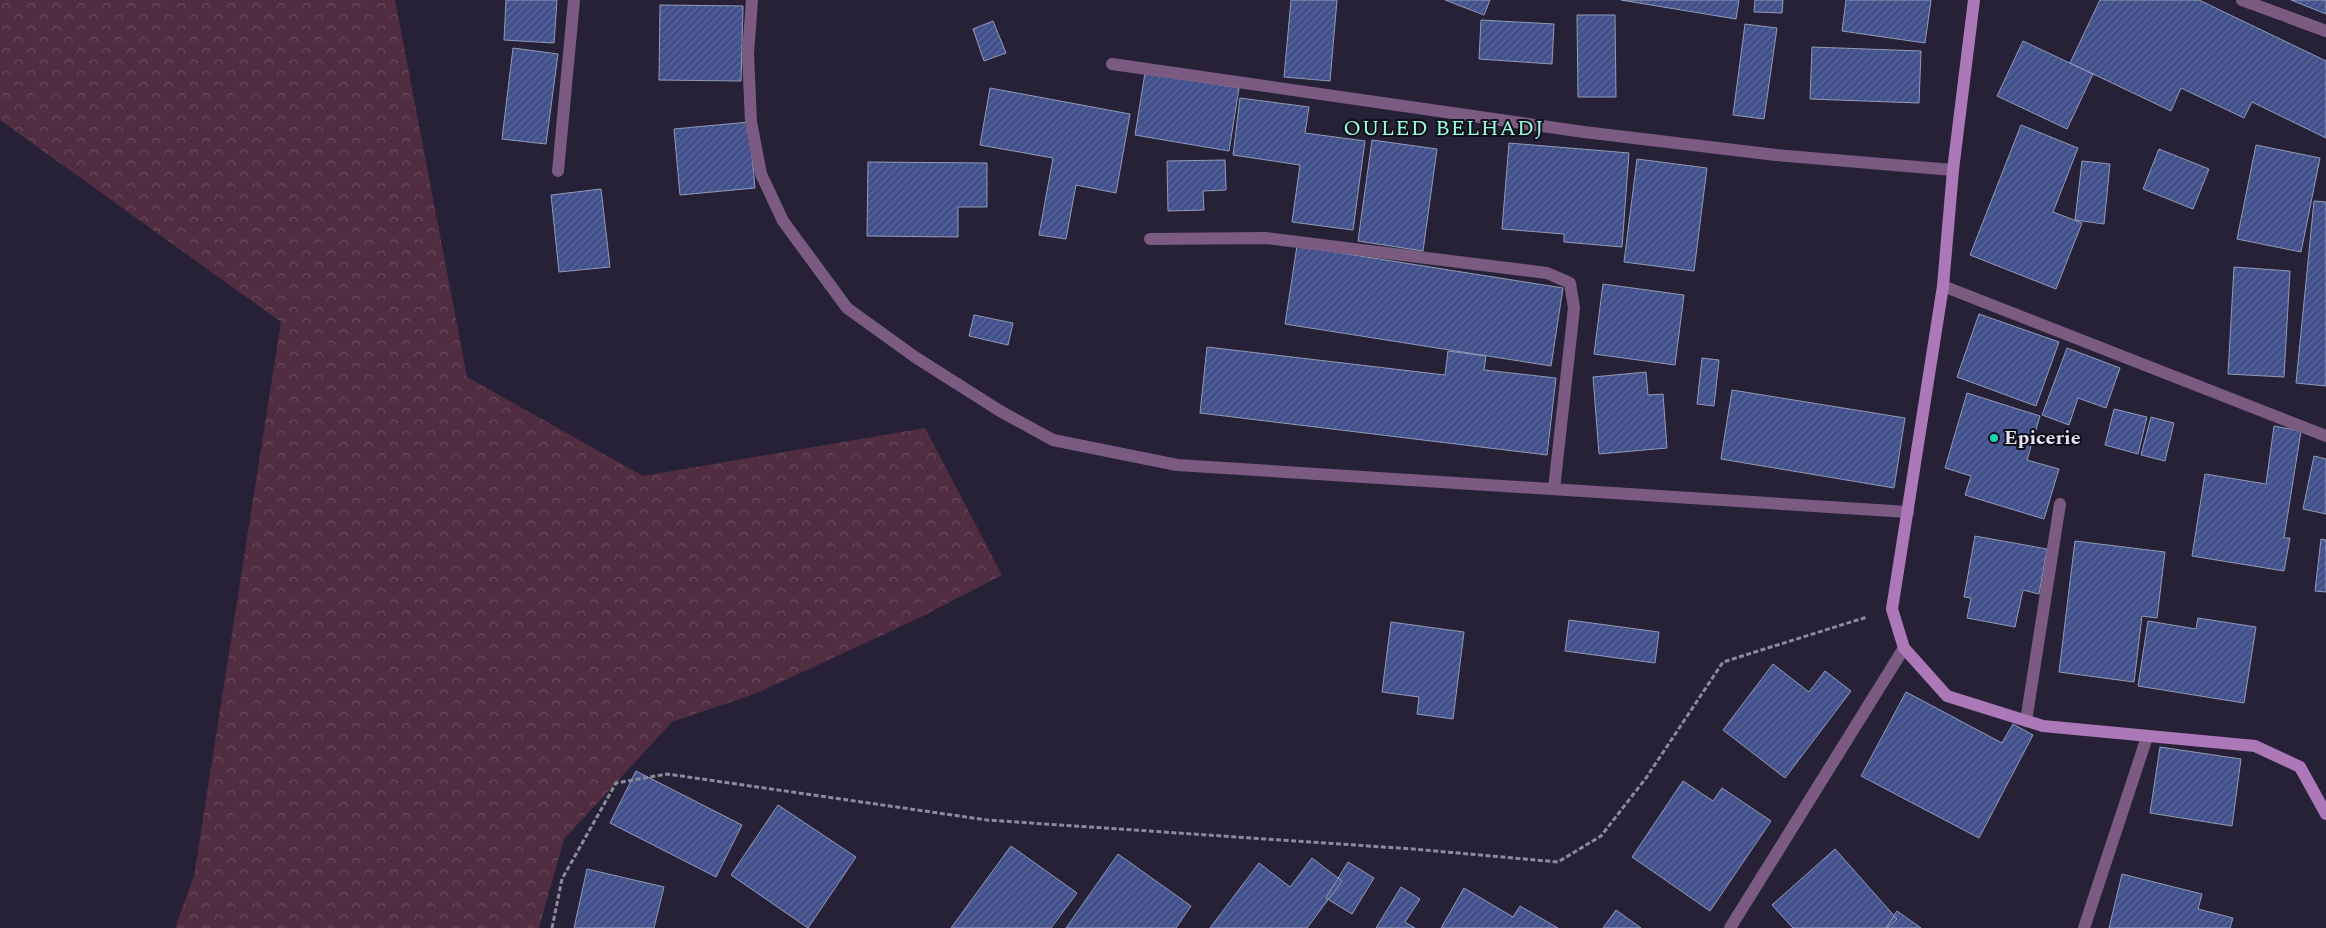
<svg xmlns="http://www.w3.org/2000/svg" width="2326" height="928" font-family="Spectral,serif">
<defs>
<pattern id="forest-crowns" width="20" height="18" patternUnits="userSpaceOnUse" patternTransform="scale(1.25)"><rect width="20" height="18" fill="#512d42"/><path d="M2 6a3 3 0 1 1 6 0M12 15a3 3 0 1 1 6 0" fill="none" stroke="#6a4b5e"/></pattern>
<pattern id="building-hatch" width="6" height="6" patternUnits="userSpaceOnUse" patternTransform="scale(1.25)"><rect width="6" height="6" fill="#414f8b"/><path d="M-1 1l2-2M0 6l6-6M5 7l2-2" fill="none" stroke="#5c689c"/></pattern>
</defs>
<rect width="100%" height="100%" fill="#272138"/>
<path fill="url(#forest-crowns)" d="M 0,0 L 395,0 L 467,377 L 643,476 L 925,428 L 1002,575 L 917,619 L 757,693 L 672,722 L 564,839 L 539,928 L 175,928 L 194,876 L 281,322 L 0,120 Z"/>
<path fill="url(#building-hatch)" stroke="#929bb6" d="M 506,0 L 557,0 L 554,43 L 504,40 Z
M 1291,0 L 1337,0 L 1330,81 L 1284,77 Z
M 1445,0 L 1490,0 L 1484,15 Z
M 1621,0 L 1739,0 L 1736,19 Z
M 1755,0 L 1783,0 L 1782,13 L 1754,12 Z
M 1846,0 L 1931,0 L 1925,43 L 1842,31 Z
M 2100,0 L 2199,0 L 2326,61 L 2326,138 L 2252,102 L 2244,118 L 2181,88 L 2171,111 L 2070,63 Z
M 2291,0 L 2326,0 L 2326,14 Z
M 660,5 L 743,6 L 741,81 L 659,80 Z
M 1577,15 L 1615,15 L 1616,97 L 1578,97 Z
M 1481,20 L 1554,24 L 1552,64 L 1479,59 Z
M 993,21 L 1006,53 L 984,61 L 973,29 Z
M 1745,24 L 1777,28 L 1764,119 L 1733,115 Z
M 2023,41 L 2093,74 L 2067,129 L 1997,96 Z
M 1812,47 L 1921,51 L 1919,103 L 1810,99 Z
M 513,48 L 558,54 L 546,144 L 502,139 Z
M 1145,73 L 1239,88 L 1229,151 L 1135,135 Z
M 990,88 L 1130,114 L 1116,193 L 1076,185 L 1066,239 L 1039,235 L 1053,158 L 980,145 Z
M 1240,98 L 1309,107 L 1305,133 L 1365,141 L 1353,230 L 1292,222 L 1300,165 L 1233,155 Z
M 749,122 L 755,188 L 680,195 L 674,129 Z
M 2021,125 L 2078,148 L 2053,212 L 2082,223 L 2056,289 L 1970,255 Z
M 1372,140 L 1437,149 L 1423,251 L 1358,241 Z
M 1509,143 L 1629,153 L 1622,247 L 1564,242 L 1564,234 L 1502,229 Z
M 2256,145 L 2320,158 L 2301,252 L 2237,239 Z
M 2159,149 L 2209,169 L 2193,209 L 2143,189 Z
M 1637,159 L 1707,168 L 1694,271 L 1624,262 Z
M 1225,160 L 1226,190 L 1203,191 L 1204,210 L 1168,211 L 1167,161 Z
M 2082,161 L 2110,164 L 2104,224 L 2075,220 Z
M 868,162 L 987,163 L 987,207 L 958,207 L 958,237 L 867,236 Z
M 601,189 L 610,267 L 559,272 L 551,195 Z
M 2314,201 L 2326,202 L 2326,386 L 2296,383 Z
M 1297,246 L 1563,288 L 1551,366 L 1285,324 Z
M 2234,267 L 2290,271 L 2284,377 L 2228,374 Z
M 1603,284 L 1684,295 L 1675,365 L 1594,354 Z
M 1979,314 L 2059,342 L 2036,406 L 1957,377 Z
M 974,315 L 1013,323 L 1008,345 L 969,336 Z
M 1207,347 L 1445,375 L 1448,351 L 1486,356 L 1484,370 L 1556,378 L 1547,455 L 1200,413 Z
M 2067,348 L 2120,368 L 2106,408 L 2078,398 L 2069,425 L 2042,415 Z
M 1702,358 L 1719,360 L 1714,406 L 1697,404 Z
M 1646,372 L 1648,395 L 1663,394 L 1667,448 L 1599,454 L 1593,377 Z
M 1732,390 L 1905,418 L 1894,488 L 1721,459 Z
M 1967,393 L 2040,416 L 2027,460 L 2059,469 L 2044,519 L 1965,495 L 1971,476 L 1945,468 Z
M 2114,409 L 2147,417 L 2138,454 L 2105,445 Z
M 2151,417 L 2174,423 L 2165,461 L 2141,455 Z
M 2274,426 L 2301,431 L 2284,538 L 2290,538 L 2284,571 L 2192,556 L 2205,474 L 2266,484 Z
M 2314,456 L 2326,459 L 2326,514 L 2303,509 Z
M 1975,536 L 2047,549 L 2039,594 L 2023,590 L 2015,627 L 1967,618 L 1971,598 L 1964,597 Z
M 2321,539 L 2326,540 L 2326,592 L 2315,591 Z
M 2075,541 L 2165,552 L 2157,618 L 2142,616 L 2134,682 L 2059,672 Z
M 2198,618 L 2256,627 L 2244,703 L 2138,686 L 2148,621 L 2196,629 Z
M 1569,620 L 1659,632 L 1655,663 L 1565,651 Z
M 1391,622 L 1464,632 L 1453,719 L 1417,714 L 1419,697 L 1382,692 Z
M 1773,664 L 1809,692 L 1825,671 L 1851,691 L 1785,778 L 1723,730 Z
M 1906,692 L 2002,743 L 2013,724 L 2033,735 L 1979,838 L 1861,776 Z
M 2160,747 L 2241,759 L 2232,826 L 2150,813 Z
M 636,771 L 742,825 L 716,877 L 610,823 Z
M 1683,781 L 1713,801 L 1722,788 L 1771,821 L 1710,911 L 1632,857 Z
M 778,805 L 856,857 L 808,928 L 731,875 Z
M 1011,846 L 1077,893 L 1051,928 L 951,928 Z
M 1835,849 L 1897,919 L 1887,928 L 1793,928 L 1772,905 Z
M 1118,854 L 1191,906 L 1176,928 L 1066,928 Z
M 1312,858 L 1342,881 L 1307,928 L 1210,928 L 1259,863 L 1290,887 Z
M 1348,862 L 1374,878 L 1352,914 L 1326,898 Z
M 587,869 L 664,887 L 654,928 L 574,928 Z
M 2122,874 L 2202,894 L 2198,909 L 2233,918 L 2230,928 L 2109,928 Z
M 1401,887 L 1420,899 L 1405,922 L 1415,928 L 1376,928 Z
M 1464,888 L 1513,917 L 1520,906 L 1558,928 L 1441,928 Z
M 1616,910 L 1641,928 L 1603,928 Z
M 1897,911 L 1921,928 L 1886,928 Z"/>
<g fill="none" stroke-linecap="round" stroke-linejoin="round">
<path stroke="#8e8a9d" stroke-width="3" stroke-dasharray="5 2.5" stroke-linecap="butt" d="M 552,928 L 562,879 L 616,783 L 667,774 L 987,820 L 1413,849 L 1558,862 L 1601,836 L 1646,778 L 1723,662 L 1867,617"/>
<path stroke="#7b5b82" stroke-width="12" d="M 752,0 L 748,54 L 751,122 L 761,174 L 783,221 L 847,308 L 915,357 L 1000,411 L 1053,440 L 1177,465 L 1908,512
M 2242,0 L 2326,31
M 1112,64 L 1584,132 L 1776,155 L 1953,170
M 558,171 L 574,0
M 1150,239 L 1266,238 L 1547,273 L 1570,283 L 1574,308 L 1554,489
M 1943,286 L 2326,436
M 2026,721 L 2060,504
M 1730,928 L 1904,648
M 2084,928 L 2147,737"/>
<path stroke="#ac78b7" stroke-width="12" d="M 1974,0 L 1953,170 L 1943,286 L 1892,609 L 1904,648 L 1947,696 L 2043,726 L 2255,746 L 2300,767 L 2326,814"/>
</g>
<circle fill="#19d5b2" stroke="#0f0d17" stroke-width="2" cx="1994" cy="438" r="5"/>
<g text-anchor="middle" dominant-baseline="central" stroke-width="4" stroke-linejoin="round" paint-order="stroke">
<g font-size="20" font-weight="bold" fill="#e5e2f1" stroke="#0f0d17" text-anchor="start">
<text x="2004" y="438">Epicerie</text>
</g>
<g font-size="22" letter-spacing="1" fill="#98fadf" stroke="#0f0d17">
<text x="1444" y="128">OULED BELHADJ</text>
</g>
</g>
</svg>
